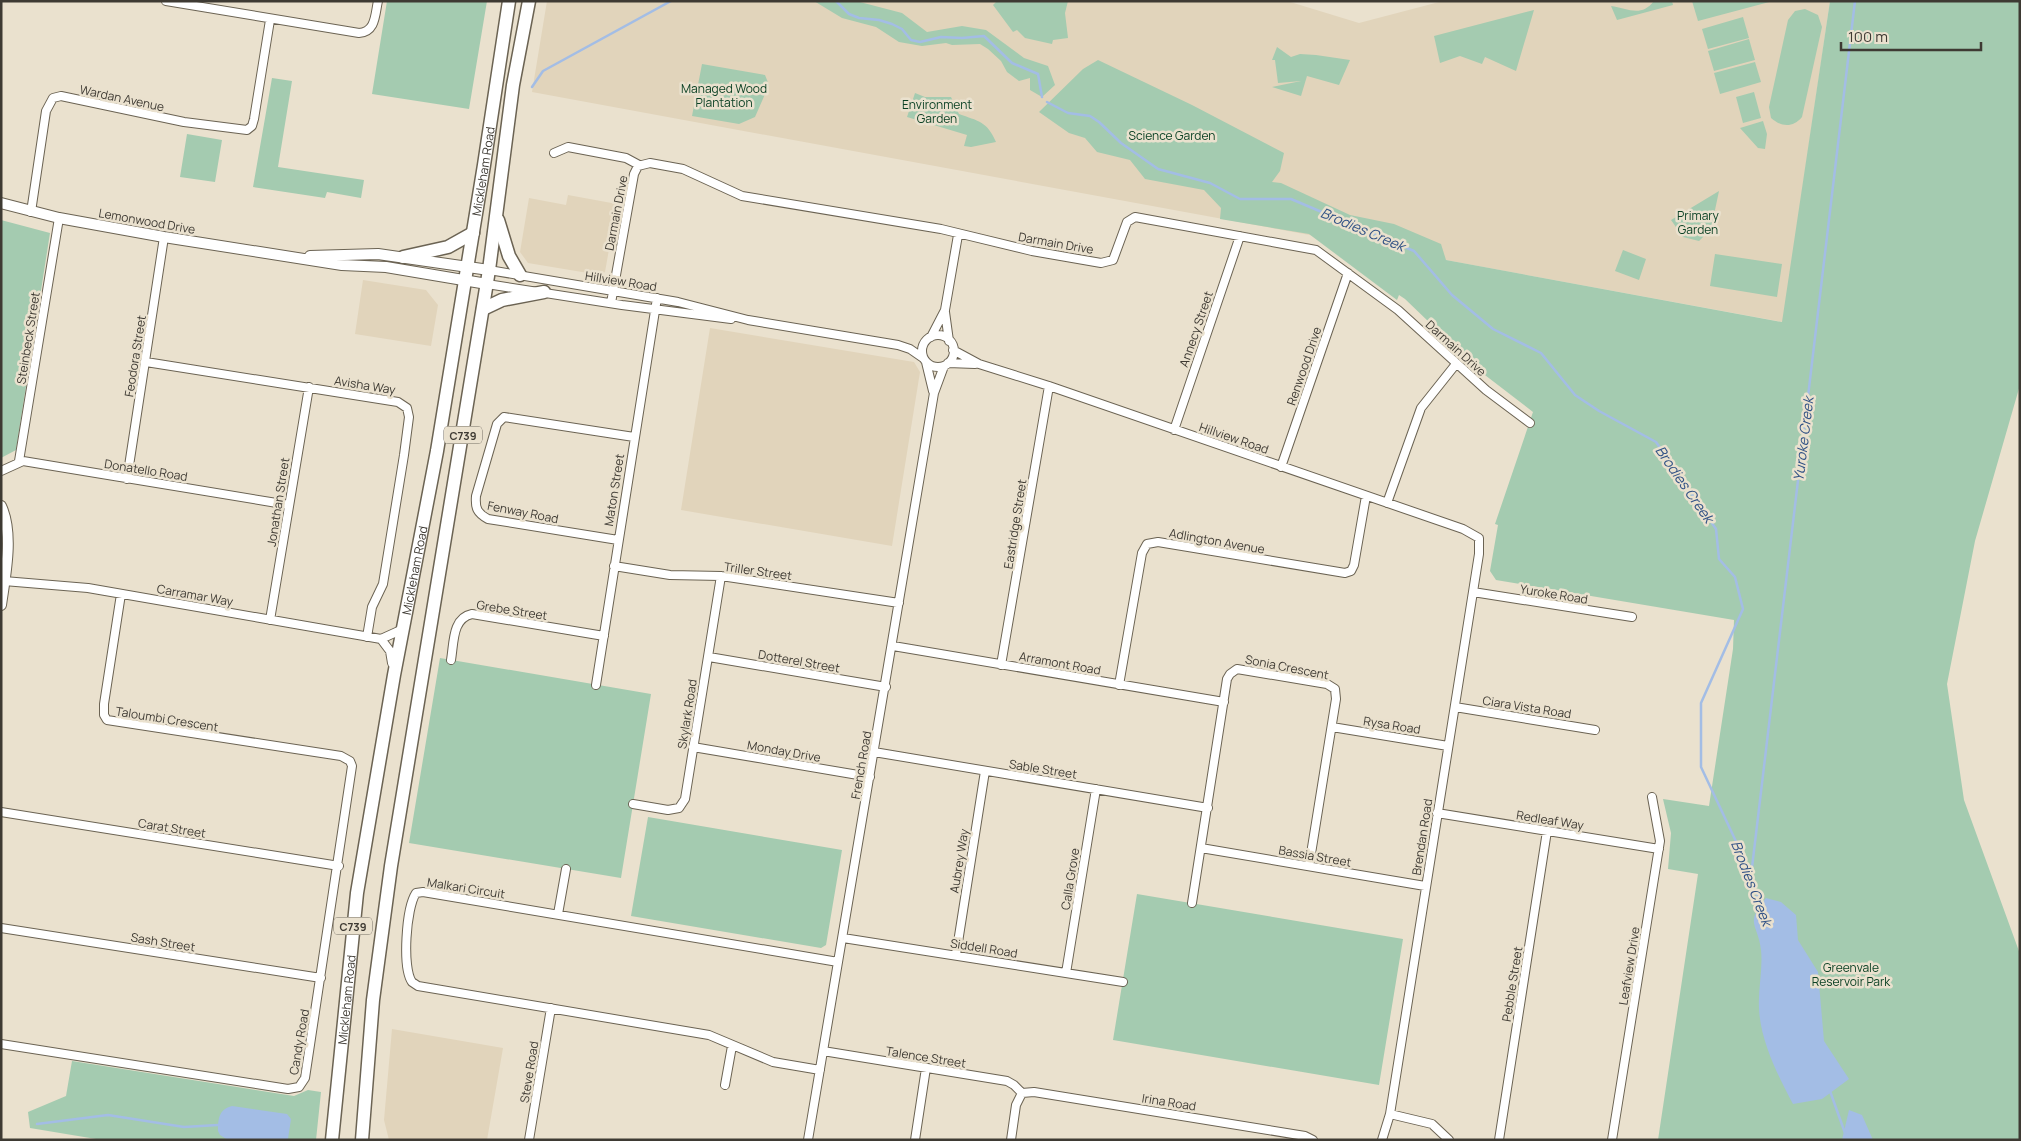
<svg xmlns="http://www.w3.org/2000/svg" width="2021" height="1141" font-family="Manrope,sans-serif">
<rect width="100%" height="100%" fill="#eae1ce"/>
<path fill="#e1d4bb" d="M 547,1 L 1287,1 L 1359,23 L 1443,1 L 1830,1 L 1783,322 L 532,92 Z
M 568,195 L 617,204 L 605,272 L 600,275 L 528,263 L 520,252 L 529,198 L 566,205 Z
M 363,280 L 426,290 L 438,305 L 431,346 L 355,334 Z
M 710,328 L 914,362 L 920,372 L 892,546 L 681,510 Z
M 392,1029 L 503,1048 L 487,1140 L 389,1140 L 384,1120 Z"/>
<path fill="#a4cbb0" d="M 387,1 L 487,1 L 469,109 L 372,94 Z
M 814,1 L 856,1 L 902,13 L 927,32 L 962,26 L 986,30 L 1024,58 L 1048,66 L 1055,85 L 1042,97 L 1030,90 L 1030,78 L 1019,81 L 1007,72 L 1001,61 L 988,49 L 980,44 L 952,45 L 946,43 L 922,46 L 899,42 L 876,27 L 842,18 Z
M 997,1 L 1068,1 L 1065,13 L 1068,38 L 1053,40 L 1052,44 L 1025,38 L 1017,30 L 1013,32 L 993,5 Z
M 1654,1 L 1672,1 L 1673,5 L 1617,20 L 1611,6 C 1627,8 1641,18 1654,1 Z
M 1692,1 L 1773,1 L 1698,21 Z
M 1830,1 L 2020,1 L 2020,385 L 1975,541 L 1947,684 L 1964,800 L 2020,954 L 2020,1140 L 1658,1140 L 1698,874 L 1668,869 L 1671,833 L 1663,799 L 1709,806 L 1733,649 L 1734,620 L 1496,580 L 1490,571 L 1498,525 L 1495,524 L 1533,412 L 1481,372 L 1405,299 L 1399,295 L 1397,300 L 1309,234 L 1220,219 L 1221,208 L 1204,190 L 1145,179 L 1130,160 L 1097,152 L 1085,138 L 1069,133 L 1039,112 L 1083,69 L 1098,60 L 1192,105 L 1284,153 L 1280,171 L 1272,182 L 1281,183 L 1350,215 L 1394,224 L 1441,244 L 1446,260 L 1782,322 Z
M 1805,9 L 1818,15 L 1822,27 L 1802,117 C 1793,128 1781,127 1771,118 L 1769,107 L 1788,20 L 1795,11 Z
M 1534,10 L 1516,71 L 1485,57 L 1482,64 L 1460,56 L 1440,63 L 1434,36 Z
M 1743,17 L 1749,38 L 1708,49 L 1702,29 Z
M 1749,39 L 1755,60 L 1714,71 L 1708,51 Z
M 1277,47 L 1291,57 L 1300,54 L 1316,55 L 1350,60 L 1339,85 L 1307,76 L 1301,96 L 1272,87 L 1301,81 L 1278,83 L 1275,60 L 1272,60 Z
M 1755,62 L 1761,82 L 1720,94 L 1714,73 Z
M 702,64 L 765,75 L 769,85 L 755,117 L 739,124 L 692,116 Z
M 272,78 L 292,81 L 278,167 L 364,180 L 361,198 L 327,192 L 325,198 L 253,187 Z
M 1754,92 L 1761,118 L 1743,123 L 1736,97 Z
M 915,93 L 925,97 L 951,97 L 959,114 C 978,121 987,121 996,142 L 971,147 L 964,146 L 967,135 L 907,117 Z
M 1763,121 L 1767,134 L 1765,149 L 1758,148 L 1740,128 Z
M 187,134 L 222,140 L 215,182 L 180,177 Z
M 1719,191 L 1711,229 L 1699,241 L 1683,237 L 1671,220 Z
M 1,220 L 50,233 L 16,450 L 1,458 Z
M 1623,250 L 1646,259 L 1639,280 L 1615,271 Z
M 1715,254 L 1782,264 L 1777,297 L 1710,286 Z
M 440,658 L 651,694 L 621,878 L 409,843 Z
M 648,817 L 842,850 L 826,945 L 821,948 L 631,916 Z
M 1137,894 L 1403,939 L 1379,1085 L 1113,1040 Z
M 72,1061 L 294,1096 L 308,1090 L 321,1092 L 316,1140 L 102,1140 L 30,1128 L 28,1112 L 66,1096 Z"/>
<path fill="#a3bde5" d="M 1766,898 L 1781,902 L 1796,915 L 1798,940 L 1818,972 L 1824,1041 L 1849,1079 L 1822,1099 L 1793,1104 C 1778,1076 1760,1040 1759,1008 C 1758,989 1763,969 1761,950 C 1758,923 1744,925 1766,898 Z
M 232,1106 L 287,1114 L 291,1119 L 288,1139 L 228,1140 L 220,1135 L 218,1131 C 218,1119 219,1109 232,1106 Z
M 1849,1110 L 1862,1115 L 1873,1140 L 1842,1140 Z"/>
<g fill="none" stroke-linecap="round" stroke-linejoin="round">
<path stroke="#a3bde5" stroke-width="2.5" d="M 836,1 L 849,14 L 859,18 L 879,20 L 892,24 L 902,29 L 911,40 L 920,42 L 941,37 L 962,38 L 984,36 L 1012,63 L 1038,74 L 1042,97
M 532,87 L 543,71 L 671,1
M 1047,102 L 1068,113 L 1090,116 L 1099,122 L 1121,143 L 1158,169 L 1210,183 L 1240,199 L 1291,199 L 1414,251 L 1452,295 L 1493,329 L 1541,353 L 1575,395 L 1599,411 L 1656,442 L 1716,529 L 1719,559 L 1735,577 L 1743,609 L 1701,703 L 1701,767 L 1741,852 L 1762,908
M 1751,876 L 1855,1
M 1830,1091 L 1845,1133
M 37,1124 L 108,1115 L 184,1127 L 218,1125"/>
<g stroke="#6b6353" stroke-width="10">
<path id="minor" d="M 166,1 L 359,33 C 376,32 375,14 378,1
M 554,153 L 568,147 L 626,158 L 639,165
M 31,212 L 46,111 L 53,98 L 61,96 L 184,122 L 247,130 L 252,126 L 254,119 L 270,20
M 489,270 L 678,302 L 748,320 L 898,345 L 910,349 L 923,358
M 487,284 L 622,305 L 731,319
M 611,303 L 634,174 L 638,166 L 650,163 L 683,169 L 742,196 L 941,229 L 1032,251 L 1101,263 L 1113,260 L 1127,222 L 1135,217 L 1316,250 L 1398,310 L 1486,390 L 1530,423
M 945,312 L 949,341
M922 351a16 16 0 1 1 32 0a16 16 0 1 1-32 0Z
M 931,337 L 945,310 L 958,235
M 953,350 L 979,364 L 1049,386 L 1463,529 L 1479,538 L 1479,554 L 1390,1114 L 1382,1140
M 146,362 L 398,402 L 407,408 L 409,417 L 404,455 L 383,584 L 372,607 L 367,637
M 926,362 L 933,391
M 948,363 L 975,364
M 1174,430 L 1240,236
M 19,461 L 59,218
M 1281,467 L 1348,273
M 1,471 L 23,461 L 289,505
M 127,479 L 164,237
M 1387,503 L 1421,408 L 1456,364
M 618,540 L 488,519 C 477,513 475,508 476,496 L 497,424 L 504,417 L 634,437
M 614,566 L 670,575 L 721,576 L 899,603
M 4,581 L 88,588 L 381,639 L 403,629
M 1473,592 L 1632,617
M 270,620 L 309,387
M 381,639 L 390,651 L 392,663
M 893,646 L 1224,702
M 709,657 L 886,687
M 451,660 C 454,643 452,618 472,614 L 604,636
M 1001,665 L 1049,386
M 596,685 L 657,298
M 1119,685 L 1142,553 L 1147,544 L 1158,542 L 1345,573 L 1351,571 L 1354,565 L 1366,496
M 1455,707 L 1595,730
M 1332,727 L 1448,746
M 693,747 L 870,777
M 874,752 L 1208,808
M 633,804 L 668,810 L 679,808 L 685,799 L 721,576
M 1,812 L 339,866
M 1437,813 L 1659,849
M 1201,848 L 1425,886
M 1192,903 L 1227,679 L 1230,674 L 1237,669 L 1327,684 L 1335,689 L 1336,699 L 1309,866
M 558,914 L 566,869
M 1,928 L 321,978
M 843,938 L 1123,982
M 956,955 L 985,771
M 1066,973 L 1096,789
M 1,1044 L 288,1089 L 299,1087 L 305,1078 L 352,766 L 350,761 L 341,756 L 107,720 L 104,715 L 104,704 L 121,594
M 823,1051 L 1007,1081 L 1014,1085 L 1022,1093
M 820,1070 L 773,1062 L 709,1035 L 418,986 L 412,982 C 402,968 406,908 416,893 L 423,892 L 838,962
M 725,1085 L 732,1046
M 1022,1093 L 1034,1092 L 1305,1136 L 1313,1140
M 1390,1114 L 1432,1124 L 1449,1140
M 529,1140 L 551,1008
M 808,1140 L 934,393 L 944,366
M 915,1140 L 926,1068
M 1011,1140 L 1016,1105 L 1022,1093
M 1499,1140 L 1547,831
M 1612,1140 L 1660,841 L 1652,797"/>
</g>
<g stroke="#6b6353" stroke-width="12">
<path id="tertiary" d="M 1,203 L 59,218 L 164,237 L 342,265 L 386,267 L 487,284
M 310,256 L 378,254 L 489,270
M 1,506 C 14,534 5,576 1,605"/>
</g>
<g stroke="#6b6353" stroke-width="15">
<g id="primary">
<path d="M 498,220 L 509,256 L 520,275"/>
<path d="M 403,257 L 448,247 L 473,233"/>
<path d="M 483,309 L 502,300 L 544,292"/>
<path id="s1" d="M 332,1140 L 357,893 L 394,675 L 437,451 L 484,165 L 509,1"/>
<path d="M 362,1140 L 373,1000 L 391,866 L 489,270 L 513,85 L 529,1"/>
</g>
</g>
<use href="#minor" stroke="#fff" stroke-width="8"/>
<use href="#tertiary" stroke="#fff" stroke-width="10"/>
<use href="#primary" stroke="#fff" stroke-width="12"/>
</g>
<g text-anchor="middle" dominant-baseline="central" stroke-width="5" stroke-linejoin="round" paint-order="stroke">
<g fill="#eae1ce" stroke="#726c62" stroke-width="1">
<rect x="444" y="426.5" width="38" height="17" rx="4"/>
<rect x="334" y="917.5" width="38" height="17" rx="4"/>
</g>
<g font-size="11" font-weight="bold" fill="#3e3a33">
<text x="463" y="435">C739</text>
<text x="353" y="926">C739</text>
</g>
<g font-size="12" fill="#0c4225" stroke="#eae1ce">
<text x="724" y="88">Managed Wood<tspan x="724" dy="14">Plantation</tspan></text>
<text x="937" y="104">Environment<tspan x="937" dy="14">Garden</tspan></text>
<text x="1172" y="135">Science Garden</text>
<text x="1698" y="215">Primary<tspan x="1698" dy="14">Garden</tspan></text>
<text x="1851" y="967">Greenvale<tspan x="1851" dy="14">Reservoir Park</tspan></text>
</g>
<g font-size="12" fill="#3e3a33" stroke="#eae1ce">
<text transform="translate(122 98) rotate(12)">Wardan Avenue</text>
<text stroke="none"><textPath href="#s1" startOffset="981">Mickleham Road</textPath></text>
<text transform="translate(616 213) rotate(-79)">Darmain Drive</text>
<text transform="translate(147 221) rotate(10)">Lemonwood Drive</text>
<text transform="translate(1056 243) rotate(10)">Darmain Drive</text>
<text transform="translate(621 281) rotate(9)">Hillview Road</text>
<text transform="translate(1196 329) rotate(-71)">Annecy Street</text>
<text transform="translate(28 338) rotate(-81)">Steinbeck Street</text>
<text transform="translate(1456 348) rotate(42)">Darmain Drive</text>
<text transform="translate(135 356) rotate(-81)">Feodora Street</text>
<text transform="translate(1304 366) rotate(-71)">Renwood Drive</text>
<text transform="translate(365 385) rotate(9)">Avisha Way</text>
<text transform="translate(1234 438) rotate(19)">Hillview Road</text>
<text transform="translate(146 470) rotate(9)">Donatello Road</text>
<text transform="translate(614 490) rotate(-81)">Maton Street</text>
<text transform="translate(278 502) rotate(-81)">Jonathan Street</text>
<text transform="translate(523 512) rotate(11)">Fenway Road</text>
<text transform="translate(1015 524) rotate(-81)">Eastridge Street</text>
<text transform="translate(1217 541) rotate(10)">Adlington Avenue</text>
<text stroke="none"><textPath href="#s1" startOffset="576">Mickleham Road</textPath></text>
<text transform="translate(758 571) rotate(8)">Triller Street</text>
<text transform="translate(1554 594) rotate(9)">Yuroke Road</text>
<text transform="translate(195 595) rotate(10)">Carramar Way</text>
<text transform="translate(512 610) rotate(9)">Grebe Street</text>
<text transform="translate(799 661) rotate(10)">Dotterel Street</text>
<text transform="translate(1060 663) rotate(10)">Arramont Road</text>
<text transform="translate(1287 667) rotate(11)">Sonia Crescent</text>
<text transform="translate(1527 707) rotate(9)">Ciara Vista Road</text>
<text transform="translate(687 714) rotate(-81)">Skylark Road</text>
<text transform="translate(167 719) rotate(9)">Taloumbi Crescent</text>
<text transform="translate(1392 725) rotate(9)">Rysa Road</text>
<text transform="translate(784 751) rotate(10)">Monday Drive</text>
<text transform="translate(861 765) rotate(-80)">French Road</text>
<text transform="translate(1043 769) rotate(9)">Sable Street</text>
<text transform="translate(1550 820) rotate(9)">Redleaf Way</text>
<text transform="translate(172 828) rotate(9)">Carat Street</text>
<text transform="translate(1422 837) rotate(-81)">Brendan Road</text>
<text transform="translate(1315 856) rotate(10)">Bassia Street</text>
<text transform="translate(959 861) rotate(-81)">Aubrey Way</text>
<text transform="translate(1070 879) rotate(-81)">Calla Grove</text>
<text transform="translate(466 888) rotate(9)">Malkari Circuit</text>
<text transform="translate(163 942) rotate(9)">Sash Street</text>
<text transform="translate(984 948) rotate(9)">Siddell Road</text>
<text transform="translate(1629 966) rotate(-81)">Leafview Drive</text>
<text transform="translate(1512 984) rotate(-81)">Pebble Street</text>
<text stroke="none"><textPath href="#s1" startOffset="141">Mickleham Road</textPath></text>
<text transform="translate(299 1042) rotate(-80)">Candy Road</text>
<text transform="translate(926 1057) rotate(9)">Talence Street</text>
<text transform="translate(529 1072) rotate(-81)">Steve Road</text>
<text transform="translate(1169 1102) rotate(9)">Irina Road</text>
</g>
<g font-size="14" font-style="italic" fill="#305185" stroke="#eae1ce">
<text transform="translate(1363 229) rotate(23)">Brodies Creek</text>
<text transform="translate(1803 439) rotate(-83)">Yuroke Creek</text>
<text transform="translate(1685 484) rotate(55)">Brodies Creek</text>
<text transform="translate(1752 883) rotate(69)">Brodies Creek</text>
</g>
</g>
<rect width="2021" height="1141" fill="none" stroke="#3e3a33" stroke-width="5"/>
<path d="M1841 42v8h140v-8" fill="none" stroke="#3e3a33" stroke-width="2.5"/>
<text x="1848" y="42" font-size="15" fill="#3e3a33" stroke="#eae1ce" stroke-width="4" paint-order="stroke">100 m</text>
</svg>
